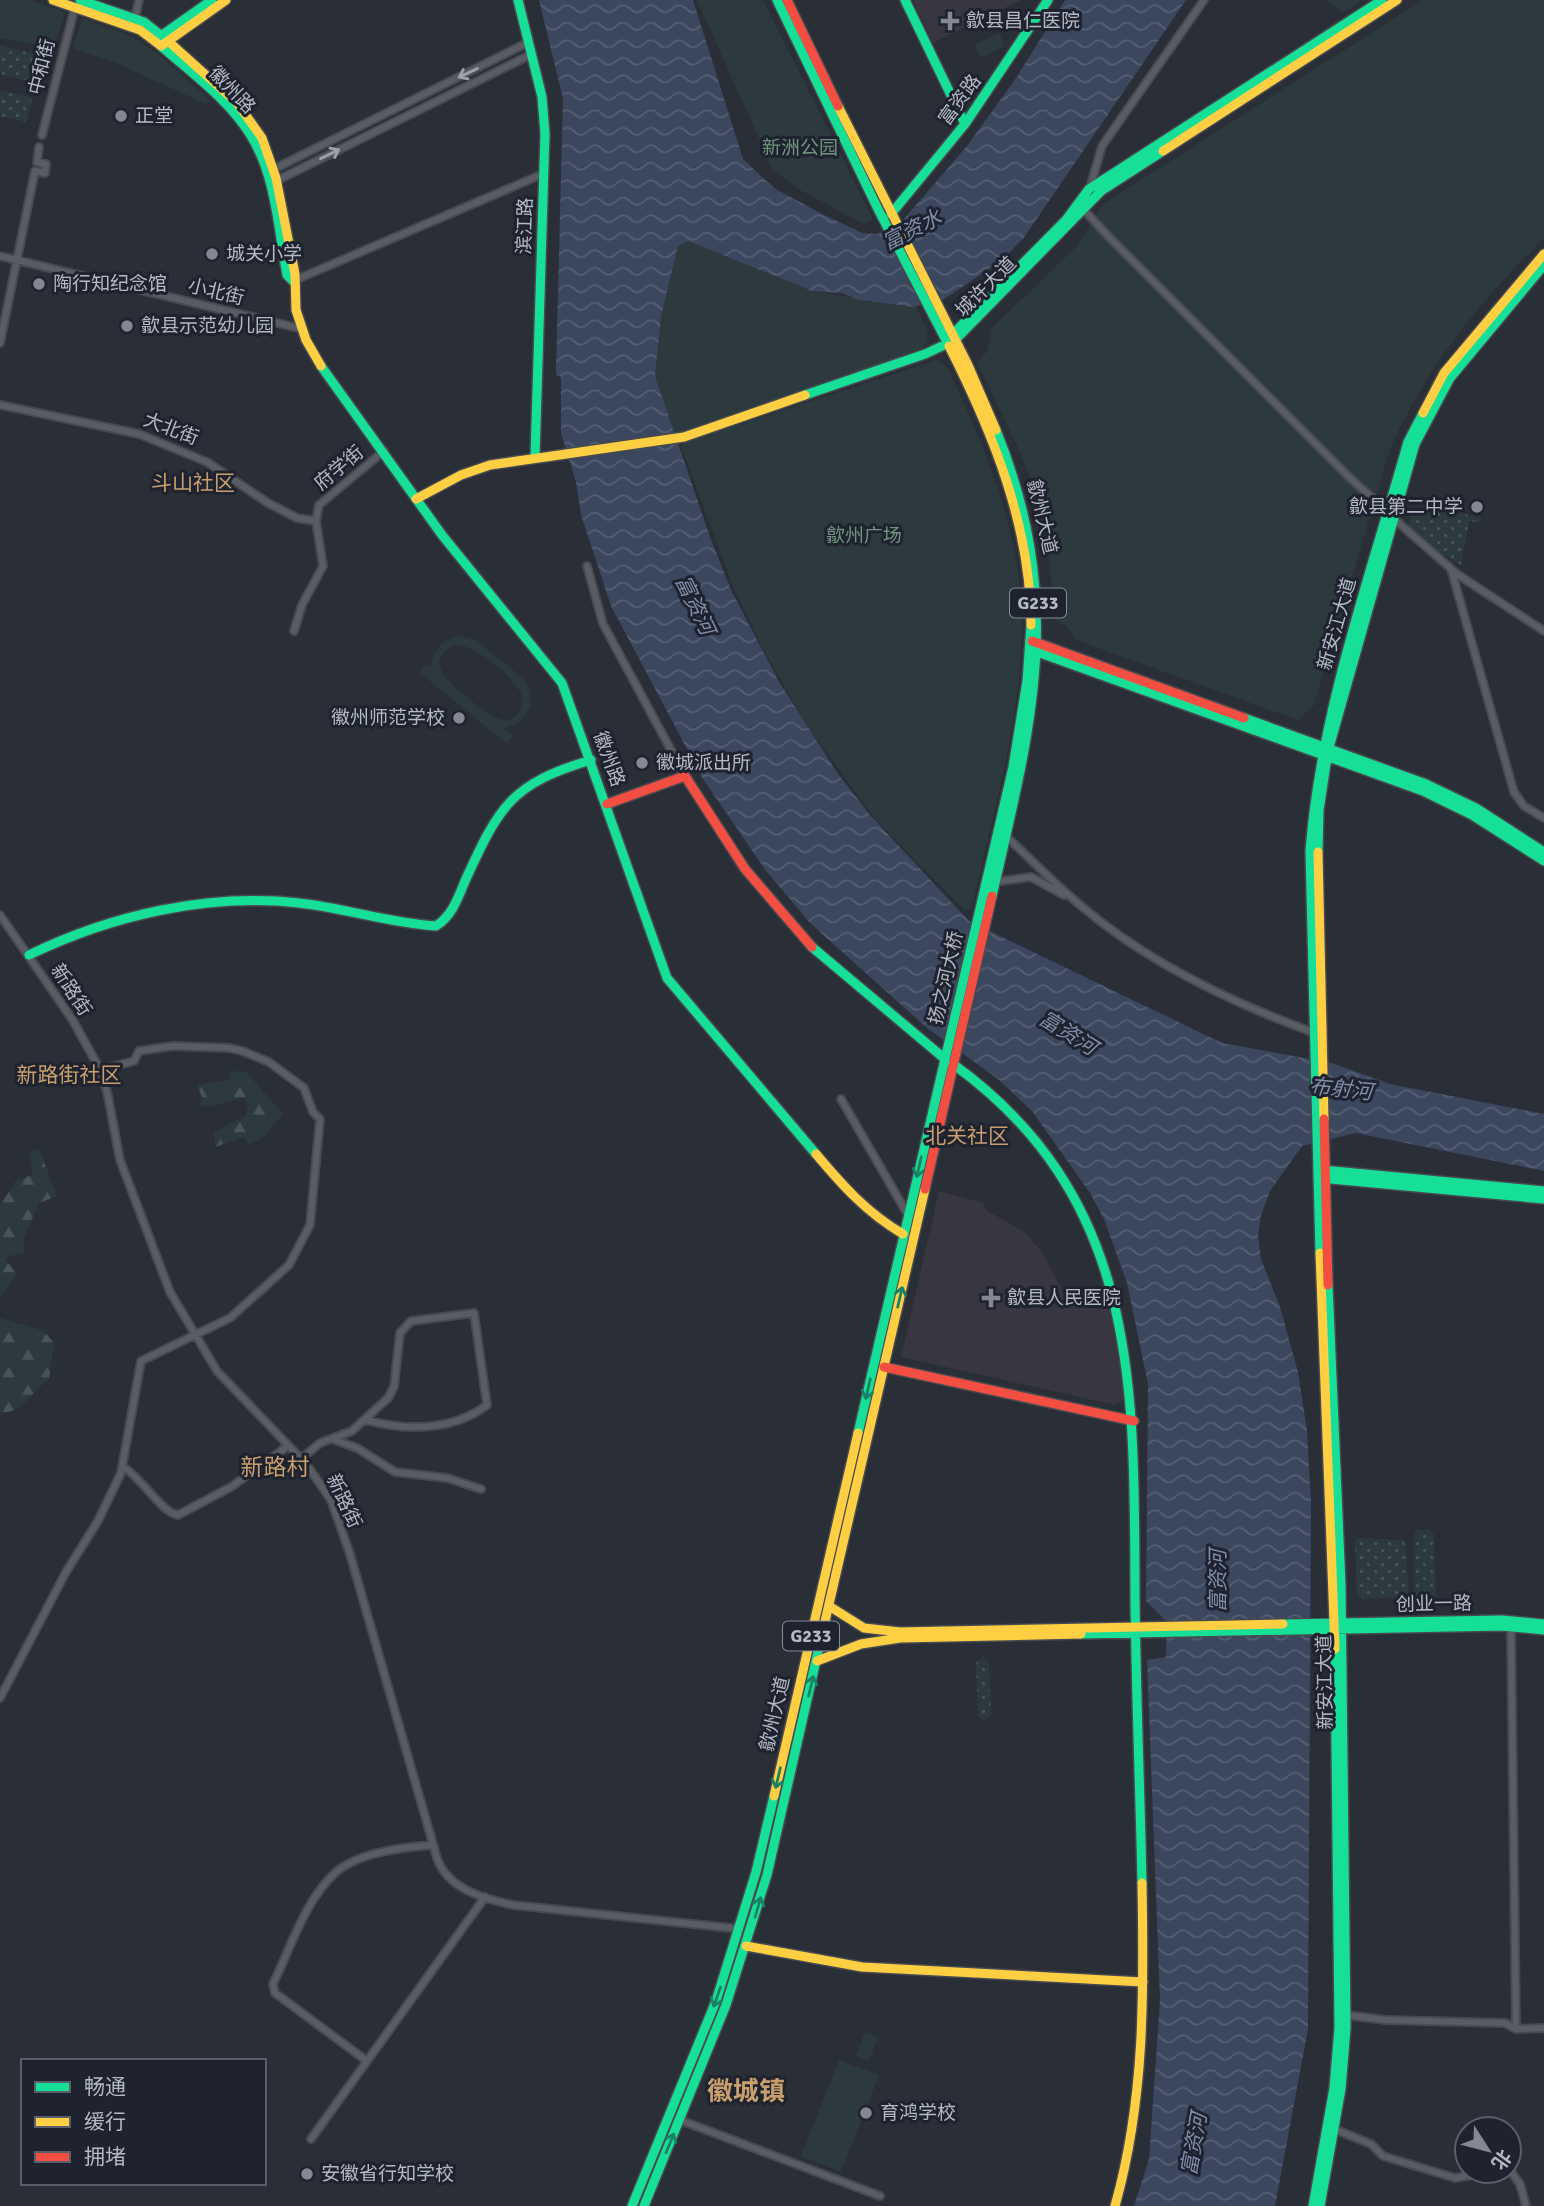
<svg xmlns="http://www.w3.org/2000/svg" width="1544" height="2206" font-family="Signika,'Noto Sans SC',sans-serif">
<defs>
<pattern id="grass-dots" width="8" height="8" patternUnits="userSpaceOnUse" patternTransform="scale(1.75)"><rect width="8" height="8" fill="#2c3a3e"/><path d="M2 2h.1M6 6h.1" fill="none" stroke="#485458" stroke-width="1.8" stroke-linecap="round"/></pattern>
<pattern id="forest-firs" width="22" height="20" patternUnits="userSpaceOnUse" patternTransform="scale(1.75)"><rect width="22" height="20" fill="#2c3a3e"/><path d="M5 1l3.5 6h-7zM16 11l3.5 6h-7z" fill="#485458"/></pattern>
<pattern id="water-waves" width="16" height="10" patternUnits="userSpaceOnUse" patternTransform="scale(1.75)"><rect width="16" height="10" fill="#3b475d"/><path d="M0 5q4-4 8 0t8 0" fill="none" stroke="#555f73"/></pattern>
</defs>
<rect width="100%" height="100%" fill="#2a2e36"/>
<path fill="#373641" d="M 913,0 L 1021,0 L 933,43 Z
M 939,1191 L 984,1203 L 986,1210 L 1025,1232 L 1044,1255 L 1067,1299 L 1105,1294 L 1120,1351 L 1125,1399 L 1115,1405 L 901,1357 Z"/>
<path fill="url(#grass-dots)" d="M 0,46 L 1,46 L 46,56 L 35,63 L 29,81 L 0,74 Z
M 0,90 L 32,98 L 26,122 L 0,116 Z
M 1423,504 L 1481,518 L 1480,522 L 1469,521 L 1461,565 L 1441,554 L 1409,526 L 1410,515 L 1419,514 Z
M 1417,1530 L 1430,1530 L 1434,1535 L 1436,1600 L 1431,1604 L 1419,1604 L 1415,1599 L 1413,1537 Z
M 1357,1538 L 1405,1540 L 1409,1592 L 1405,1597 L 1363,1599 L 1357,1596 L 1355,1541 Z
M 983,1656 L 989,1663 L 991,1714 L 984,1721 L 978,1715 L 976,1663 Z"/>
<path fill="url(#forest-firs)" d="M 229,1071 L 246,1072 L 283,1114 L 265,1136 L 249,1145 L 245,1137 L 215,1147 L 214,1132 L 246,1116 L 248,1104 L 243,1098 L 204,1108 L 200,1105 L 202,1097 L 197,1085 L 229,1080 Z
M 39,1149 L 57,1196 L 39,1203 L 24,1238 L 24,1252 L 7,1257 L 6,1261 L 17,1273 L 0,1299 L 0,1205 L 15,1182 L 33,1174 L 29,1152 Z
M 0,1318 L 44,1331 L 54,1343 L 49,1379 C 33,1390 24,1413 0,1413 Z"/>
<path fill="#2c3a3e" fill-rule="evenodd" d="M 0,0 L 31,0 L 65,12 L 54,48 L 0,38 Z
M 697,0 L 763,0 L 873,219 L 864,224 L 800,190 L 773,170 Z
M 1327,0 L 1363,0 L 1342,13 Z
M 1423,0 L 1544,0 L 1544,239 C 1480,299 1426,369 1390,449 L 1314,705 L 1298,720 L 1076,640 L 1067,627 L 1055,619 C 1051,587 1051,554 1044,522 C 1031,466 1001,414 977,363 L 988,350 L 991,329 L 1077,246 L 1103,204 Z
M 82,18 L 129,35 L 157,53 L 210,100 L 206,104 L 116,63 L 73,49 Z
M 999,33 L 1005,46 L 981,58 L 975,45 Z
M 688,241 L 812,291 L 916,307 C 922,320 935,336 923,348 L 857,374 L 675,435 L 655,376 L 661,317 L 678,246 Z
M 937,360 L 948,368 C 977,432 1007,497 1017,567 C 1035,680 996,797 972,907 L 965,911 L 873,817 L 807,725 L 762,647 L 734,588 L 680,444 Z
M 462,636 L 476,640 L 525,680 C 539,701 528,723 504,728 L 513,736 L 507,744 L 419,672 L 425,664 L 431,668 C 432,649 443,638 462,636 ZM 456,645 C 474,643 522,682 523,701 C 514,738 485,712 468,698 C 452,685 420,661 456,645 Z
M 865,2032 L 878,2037 L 869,2061 L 856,2056 Z
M 839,2060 L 879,2075 L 841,2172 L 801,2156 Z"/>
<path fill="url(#water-waves)" d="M 539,0 L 693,0 L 743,159 L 774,188 L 818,212 L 862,233 L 878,234 L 903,220 L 967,146 L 1016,78 L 1065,0 L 1186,0 L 1023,239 L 999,262 L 943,300 L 913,307 L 855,299 L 842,293 L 812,291 L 688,241 L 678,246 L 661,317 L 655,376 L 710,537 L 731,590 L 778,680 L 838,774 L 870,815 L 969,921 L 1222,1043 L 1332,1063 L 1390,1084 L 1544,1114 L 1544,1171 L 1356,1133 L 1302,1146 L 1270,1191 L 1261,1215 L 1258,1236 L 1261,1259 L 1280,1307 L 1298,1372 L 1307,1431 L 1311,1501 L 1308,2029 L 1275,2206 L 1134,2206 L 1149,2159 L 1160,2000 L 1147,1660 L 1166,1657 L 1167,1622 L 1146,1601 L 1148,1384 L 1127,1283 L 1104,1219 L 1090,1193 L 1032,1111 L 998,1079 L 927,1028 L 811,924 L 766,871 L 703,779 L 611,606 L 581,515 L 576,482 L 561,433 L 561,377 L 556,375 L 556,369 L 563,99 Z"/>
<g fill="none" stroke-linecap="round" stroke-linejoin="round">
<g stroke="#484a50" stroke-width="10">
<path id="street" d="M 135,18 L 139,0
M 42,135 L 75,7
M 270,171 L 529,42
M 274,182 L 532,54
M 1090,188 L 1102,146 L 1204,0
M 1086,206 L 1085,211 L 1109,237 L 1350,478 L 1388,512
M 0,256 L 302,329
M 293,281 L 545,173
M 0,343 L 35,171 L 45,173 L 46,164 L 37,162 L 39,147
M 0,405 L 139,434 L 207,462 L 268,503 L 297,518 L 316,521
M 1393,518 L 1457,574 L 1544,631
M 587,566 L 603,624 L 685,776
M 1451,569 L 1514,792 L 1524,806 L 1544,818
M 294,631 L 302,605 L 323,566 L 316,521 L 319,505 L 384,451
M 1005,835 C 1030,859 1054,883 1080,905 C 1148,963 1232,1003 1315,1033
M 994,882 L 1031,877 L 1064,895
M 0,915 L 72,1019 L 97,1064 L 107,1091 L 120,1160 L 170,1292 L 217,1371 L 307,1465 L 331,1500 L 350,1554 L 437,1858 C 447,1889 485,1899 513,1905 L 740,1929
M 841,1099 L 908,1215
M 335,1440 L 357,1448 L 395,1472 L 447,1478 L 481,1489
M 301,1459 L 320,1443 L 352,1431 L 388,1398 L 394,1387 L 400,1333 L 411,1321 L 474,1313 L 487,1405 C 453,1431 405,1431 366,1420
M 123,1467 C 141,1477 162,1513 178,1515 L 231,1487 L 288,1446
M 1511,1627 L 1516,2029
M 0,1698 L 66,1572 L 98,1521 L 121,1473 L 141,1361 L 230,1318 L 289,1265 L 310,1225 L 320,1119 L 313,1112 L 304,1088 L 269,1062 L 242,1051 L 230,1048 L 173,1046 L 139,1051 L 134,1061 L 100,1070
M 1346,2015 L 1386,2020 L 1505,2023 L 1516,2029 L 1544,2028
M 367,2061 L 275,1993 L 273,1984 C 291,1947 305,1900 336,1872 C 359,1852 404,1847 433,1845
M 680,2120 L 880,2196
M 1334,2129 L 1371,2144 L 1383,2156 L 1455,2178 L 1493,2171
M 311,2139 L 485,1897
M 1509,2169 L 1520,2184 L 1526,2206"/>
</g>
<g stroke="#484a50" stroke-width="12">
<path id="fast" d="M 80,0 L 144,22 L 168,41
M 518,0 L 542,97 L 545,134 L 535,457
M 777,0 L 878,209 L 949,346
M 905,0 L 965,124
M 158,38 L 212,0
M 161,46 C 192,73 228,99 250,134 C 276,175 278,228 287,275 L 293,281
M 891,214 L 965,124 L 1048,0
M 948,339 L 1066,220 L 1089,189 L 1382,0
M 321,366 L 442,535 L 562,683 L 667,978 L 816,1154
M 805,395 L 925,354 L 955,340 L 1101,191 L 1163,151
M 1032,650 L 1423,791 L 1472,815 L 1544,861
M 1244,718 L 1426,784 L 1476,808 L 1544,852
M 1318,852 L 1319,810 L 1328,751 L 1415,444 L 1450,378 L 1544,265
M 992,896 C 1032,723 1066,603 996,430
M 812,947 L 945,1059
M 29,955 C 112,915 207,893 299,903 C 345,908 389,923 436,926 C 452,916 458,898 465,881 C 499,807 510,784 591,760
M 953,1064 C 1141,1200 1134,1389 1135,1598 C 1136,1693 1140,1788 1142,1883
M 1323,1170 L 1544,1191
M 1320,1178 L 1544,1199
M 1320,1253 L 1310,851 C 1321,711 1370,577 1408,442 L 1423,413
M 858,1433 L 1013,767 L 1027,681 L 1031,625
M 1283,1624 L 1502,1620 L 1544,1624
M 1081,1634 L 1502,1626 L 1544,1630
M 632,2206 L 716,2001 L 756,1872 L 774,1796
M 644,2206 L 726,2005 L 767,1875 L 820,1643
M 1313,2206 L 1334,2088 L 1339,2028 L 1335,1649
M 1320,2206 L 1341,2089 L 1346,2028 L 1341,1585 L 1328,1285"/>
</g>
<g stroke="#484a50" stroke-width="12">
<path id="slow" d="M 53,0 L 140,30 L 161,46 L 226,0
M 168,41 L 237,103 L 262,138 L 276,178 L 295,274 L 296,310 L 306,340 L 321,366
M 838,106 L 968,365 L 996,430
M 1163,151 L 1397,0
M 949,346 C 993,433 1031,526 1031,625
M 1423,413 L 1444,373 L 1544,254
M 416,499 L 461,475 L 490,465 L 684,437 L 805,395
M 1318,852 L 1324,1119
M 816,1154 C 843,1186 867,1213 903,1234
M 1320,1253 L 1335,1649
M 829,1606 L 864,1628 L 900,1632 L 1283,1624
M 820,1643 L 925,1189
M 817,1661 L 861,1644 L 900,1638 L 1081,1634
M 774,1796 L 858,1433
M 746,1946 L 862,1967 L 1143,1982
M 1115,2206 C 1145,2100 1144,1993 1142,1883"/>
</g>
<g stroke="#484a50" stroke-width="12">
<path id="jam" d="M 787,0 L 838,106
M 1032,641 L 1244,718
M 607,804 L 685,776 L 745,869 L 812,947
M 1324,1119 L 1328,1285
M 925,1189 L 992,896
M 884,1367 L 1134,1421"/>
</g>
<use href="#street" stroke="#5a5c63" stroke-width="6"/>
<use href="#fast" stroke="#16e098" stroke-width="9"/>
<use href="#slow" stroke="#ffcf43" stroke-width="9"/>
<use href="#jam" stroke="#f24e42" stroke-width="9"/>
</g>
<defs><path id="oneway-shaft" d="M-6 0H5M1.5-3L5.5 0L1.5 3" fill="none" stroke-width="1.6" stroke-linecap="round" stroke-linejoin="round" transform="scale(1.75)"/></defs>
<g stroke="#9ea2ad">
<use href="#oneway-shaft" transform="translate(468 73) rotate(154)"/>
<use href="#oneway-shaft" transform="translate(330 154) rotate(-26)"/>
</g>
<g stroke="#1a8264">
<use href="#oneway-shaft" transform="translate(919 1167) rotate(103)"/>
<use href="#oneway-shaft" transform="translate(900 1297) rotate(-77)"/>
<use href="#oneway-shaft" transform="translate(868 1389) rotate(103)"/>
<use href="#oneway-shaft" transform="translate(811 1686) rotate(-77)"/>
<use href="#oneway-shaft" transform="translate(778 1778) rotate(103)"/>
<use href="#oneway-shaft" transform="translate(758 1907) rotate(-74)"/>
<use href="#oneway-shaft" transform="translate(717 1997) rotate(110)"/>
<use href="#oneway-shaft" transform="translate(670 2143) rotate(-68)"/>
</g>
<g fill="#848894" stroke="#1e232f" stroke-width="2.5">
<path d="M946.5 10.5h7v7h7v7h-7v7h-7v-7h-7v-7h7z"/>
<circle cx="121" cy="116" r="7"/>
<circle cx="212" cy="254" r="7"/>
<circle cx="39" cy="284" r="7"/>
<circle cx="127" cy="326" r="7"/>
<circle cx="1477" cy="507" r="7"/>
<circle cx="459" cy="718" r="7"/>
<circle cx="642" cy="763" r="7"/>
<path d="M987.5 1287.5h7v7h7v7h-7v7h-7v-7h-7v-7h7z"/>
<circle cx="866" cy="2113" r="7"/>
<circle cx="307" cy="2174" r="7"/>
</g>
<g text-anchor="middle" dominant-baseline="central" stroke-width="6" stroke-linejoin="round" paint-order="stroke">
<g fill="#1e232f" stroke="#888c99" stroke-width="2">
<rect x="1010" y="588.5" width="56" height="29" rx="5"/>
<rect x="783" y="1621.5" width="56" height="29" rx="5"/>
</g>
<g font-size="18" font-weight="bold" fill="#b5b9c6">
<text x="1038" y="603">G233</text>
<text x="811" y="1636">G233</text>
</g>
<g font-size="19" fill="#b5b9c6" stroke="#1e232f" text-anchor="start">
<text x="966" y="21">歙县昌仁医院</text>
<text x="135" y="116">正堂</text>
<text x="226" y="254">城关小学</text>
<text x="53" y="284">陶行知纪念馆</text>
<text x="141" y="326">歙县示范幼儿园</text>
<text x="1463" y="507" text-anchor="end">歙县第二中学</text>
<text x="445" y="718" text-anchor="end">徽州师范学校</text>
<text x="656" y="763">徽城派出所</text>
<text x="1007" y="1298">歙县人民医院</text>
<text x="880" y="2113">育鸿学校</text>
<text x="321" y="2174">安徽省行知学校</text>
</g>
<g font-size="19" fill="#b5b9c6" stroke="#1e232f">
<text transform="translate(42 67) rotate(-76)">中和街</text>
<text transform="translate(232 90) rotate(46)">徽州路</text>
<text transform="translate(960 100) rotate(-54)">富资路</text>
<text transform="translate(525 226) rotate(-88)">滨江路</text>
<text transform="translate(986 287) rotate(-45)">城许大道</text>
<text transform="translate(216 292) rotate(14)">小北街</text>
<text transform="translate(171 429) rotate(21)">大北街</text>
<text transform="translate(339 468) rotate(-40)">府学街</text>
<text transform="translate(1042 517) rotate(77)">歙州大道</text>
<text transform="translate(1337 624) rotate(-74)">新安江大道</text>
<text transform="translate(609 759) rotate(70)">徽州路</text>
<text transform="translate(946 978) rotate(-77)">扬之河大桥</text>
<text transform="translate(71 990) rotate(57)">新路街</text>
<text transform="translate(344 1501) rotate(65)">新路街</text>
<text transform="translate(1434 1604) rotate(-1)">创业一路</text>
<text transform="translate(1325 1682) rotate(-91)">新安江大道</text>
<text transform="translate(775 1714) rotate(-77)">歙州大道</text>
</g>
<g font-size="19" fill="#6f947b" stroke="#1e232f">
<text x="800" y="148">新洲公园</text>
<text x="864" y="536">歙州广场</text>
</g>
<g font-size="21" font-style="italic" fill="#808eaa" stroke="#1e232f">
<text transform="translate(912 230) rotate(-27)">富资水</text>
<text transform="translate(695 605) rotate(64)">富资河</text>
<text transform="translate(1068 1033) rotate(32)">富资河</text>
<text transform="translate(1341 1089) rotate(6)">布射河</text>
<text transform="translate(1218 1581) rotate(-90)">富资河</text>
<text transform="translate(1194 2144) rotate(-80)">富资河</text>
</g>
<g font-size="21" fill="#c89f6d" stroke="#1e232f">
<text x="193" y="483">斗山社区</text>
<text x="69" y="1075">新路街社区</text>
<text x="967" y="1136">北关社区</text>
</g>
<g font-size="23" fill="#c89f6d" stroke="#1e232f">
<text x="275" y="1467">新路村</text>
</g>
<g font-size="26" font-weight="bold" fill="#c89f6d" stroke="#1e232f">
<text x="746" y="2092">徽城镇</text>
</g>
</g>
<rect x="21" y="2059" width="245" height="126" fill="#1e232f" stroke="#5a5f6b" stroke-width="2"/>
<rect x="35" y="2082" width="35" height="10" fill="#16e098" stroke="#5a5f6b" stroke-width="2"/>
<text x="84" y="2094" font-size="21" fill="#b5b9c6">畅通</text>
<rect x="35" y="2117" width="35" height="10" fill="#ffcf43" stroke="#5a5f6b" stroke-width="2"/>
<text x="84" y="2129" font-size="21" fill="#b5b9c6">缓行</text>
<rect x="35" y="2152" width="35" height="10" fill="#f24e42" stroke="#5a5f6b" stroke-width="2"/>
<text x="84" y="2164" font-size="21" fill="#b5b9c6">拥堵</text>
<g transform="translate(1488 2150) rotate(126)"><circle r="33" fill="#1e232f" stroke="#5a5f6b" stroke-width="2"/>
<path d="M0-5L12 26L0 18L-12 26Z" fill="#848894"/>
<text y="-10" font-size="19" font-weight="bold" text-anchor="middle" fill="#b5b9c6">北</text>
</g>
</svg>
